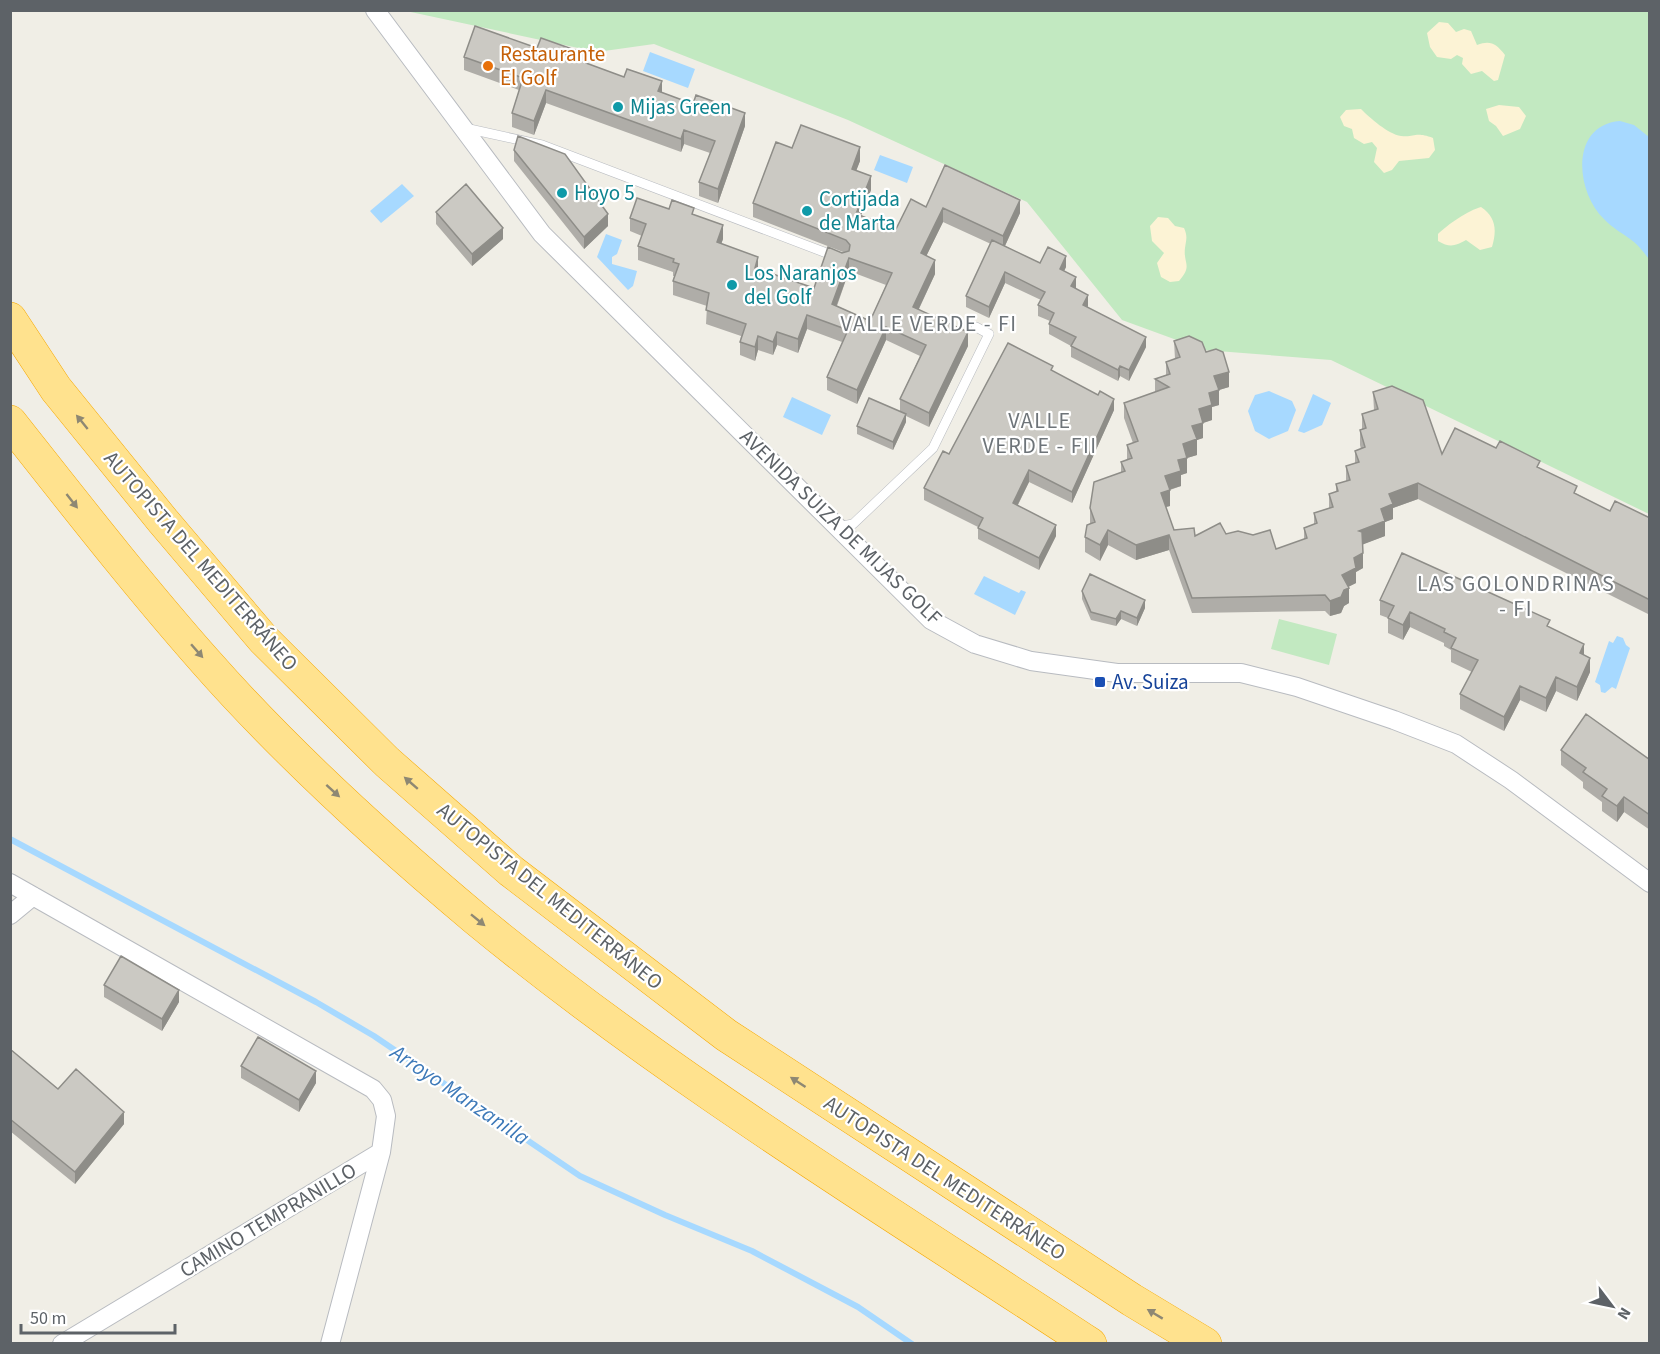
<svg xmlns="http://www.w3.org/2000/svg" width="1660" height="1354" font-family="'Source Sans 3',sans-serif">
<rect width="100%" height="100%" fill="#f0eee6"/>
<path fill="#c2e9c1" d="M 406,11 L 1649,11 L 1649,514 L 1331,360 L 1204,350 L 1122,320 L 1027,202 L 848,120 L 654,44 L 597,52 Z
M 1279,619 L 1337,634 L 1329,665 L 1271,649 Z"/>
<path fill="#fcf3d5" d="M 1439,22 L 1448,23 L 1456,32 L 1464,29 L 1471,31 L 1477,45 C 1491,40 1496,44 1505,55 L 1498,80 L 1494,81 L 1482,71 L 1471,74 L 1462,64 L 1463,58 L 1457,55 L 1451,59 L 1437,57 L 1430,47 L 1427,33 Z
M 1499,105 L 1519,107 L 1526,116 L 1520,129 L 1503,136 L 1496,126 L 1489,121 L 1486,109 Z
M 1361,109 C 1370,118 1388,134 1401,136 C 1415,138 1414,131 1433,138 L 1435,150 L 1429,158 L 1399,161 L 1392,170 L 1384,173 L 1374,162 L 1377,148 L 1372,142 L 1364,144 L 1354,138 L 1352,129 L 1344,126 L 1340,117 L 1346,110 Z
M 1481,207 C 1496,217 1497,230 1492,247 L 1480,250 L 1466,240 C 1455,246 1450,248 1438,241 L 1438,234 C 1447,225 1469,210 1481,207 Z
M 1158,217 L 1168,218 L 1175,226 L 1184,228 C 1188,237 1186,240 1185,248 C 1183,264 1193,265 1179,281 L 1170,282 L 1161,277 L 1157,263 L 1164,253 L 1152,241 L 1150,226 Z"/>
<path fill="#a7d9ff" d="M 650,52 L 695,69 L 688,88 L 643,71 Z
M 1620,121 L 1634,125 L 1649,137 L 1649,259 C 1644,253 1640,247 1634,242 C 1624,234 1612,228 1604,219 C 1575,191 1570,125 1620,121 Z
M 880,155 L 913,167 L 907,183 L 874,170 Z
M 402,184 L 414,196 L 381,223 L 370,211 Z
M 606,234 L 622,240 L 617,254 L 612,257 L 612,264 L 637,271 L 633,286 L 628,290 L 597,257 Z
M 1269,391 L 1292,401 L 1296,410 L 1288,431 L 1269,439 L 1255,431 L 1248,411 L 1255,395 Z
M 1313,394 L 1331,403 L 1322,425 L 1304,433 L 1298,431 Z
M 792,397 L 831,415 L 822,435 L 783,417 Z
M 984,576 L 1019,593 L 1021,590 L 1026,592 L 1015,615 L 974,594 Z
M 1617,636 L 1623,638 L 1626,645 L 1630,648 L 1616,689 L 1612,687 L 1605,693 L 1601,692 L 1600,685 L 1595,682 L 1609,641 L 1613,643 Z"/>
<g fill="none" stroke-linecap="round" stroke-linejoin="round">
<path stroke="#a7d9ff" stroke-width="6" d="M 10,839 L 316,1002 L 374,1036 L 580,1176 L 665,1215 L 752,1251 L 858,1307 L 912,1344"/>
<g stroke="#b8bbc0" stroke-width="10">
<path id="service" d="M 465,128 L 542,145 L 837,257
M 837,527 L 853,524 L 933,448 L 989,334 L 976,327"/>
</g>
<g stroke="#b8bbc0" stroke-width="20">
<path id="minor" d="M 375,10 L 542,234 L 931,620 L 975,644 L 1031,661 L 1117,673 L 1241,673 L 1297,687 L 1394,720 L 1456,744 L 1511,780 L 1650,883
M 10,883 L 373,1089 L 382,1100 L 386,1116 L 381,1152 L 330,1344
M 10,915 L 33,896
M 62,1344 L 381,1152"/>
</g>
<g stroke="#f6a800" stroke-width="34">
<path id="motorway" d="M 10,319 L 56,389 L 163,521 L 264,640 L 387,762 L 511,871 L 726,1035 L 1132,1300 L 1205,1344
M 10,422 C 74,503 137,584 205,661 C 285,752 383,841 476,919 C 668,1077 882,1207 1090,1344"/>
</g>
<use href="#service" stroke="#fff" stroke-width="9"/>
<use href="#minor" stroke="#fff" stroke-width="18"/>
<use href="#motorway" stroke="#ffe28e" stroke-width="33"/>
</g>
<path fill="#afada8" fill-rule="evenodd" d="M 537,48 L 589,64 L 745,126 L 718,203 L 699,196 L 699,182 L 710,153 L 684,144 L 681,152 L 546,103 L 534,135 L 512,127 L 512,113 L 519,90 L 464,70 L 464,57 Z
M 792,148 L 860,161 L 856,170 L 871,190 L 861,215 L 896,229 L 926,207 L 1020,213 L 1005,246 L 1040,263 L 1066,267 L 1064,271 L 1088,306 L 1087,308 L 1146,347 L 1129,381 L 1120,376 L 1118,381 L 1071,357 L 1071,346 L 1049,334 L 1049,324 L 1050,321 L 1038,316 L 1038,305 L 1041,300 L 1005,283 L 989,318 L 966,307 L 966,296 L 991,244 L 943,222 L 926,256 L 935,274 L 919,309 L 968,346 L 929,427 L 906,416 L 906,422 L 893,450 L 857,434 L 857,426 L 900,412 L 900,399 L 920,356 L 886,340 L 857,404 L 827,390 L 827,377 L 842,342 L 807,329 L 798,353 L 777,345 L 773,355 L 758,350 L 755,361 L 740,355 L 740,342 L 741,336 L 706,324 L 707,306 L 673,295 L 673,281 L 674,276 L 673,276 L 673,272 L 638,260 L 638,246 L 642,236 L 630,231 L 630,218 L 669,209 L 694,215 L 723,239 L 721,244 L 758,269 L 814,288 L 843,252 L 753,217 L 753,203 ZM 849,271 L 886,285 L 870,321 L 837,306 Z
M 514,150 L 608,226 L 584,249 L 514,161 Z
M 436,212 L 503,239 L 472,266 L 436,224 Z
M 1174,341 L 1206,352 L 1229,387 L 1219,390 L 1219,405 L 1212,407 L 1212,420 L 1203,423 L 1203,438 L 1197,440 L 1197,455 L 1187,458 L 1187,473 L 1181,475 L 1181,486 L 1170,490 L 1170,506 L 1166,507 L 1174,530 L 1195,536 L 1226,534 L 1276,549 L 1304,540 L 1304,528 L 1314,524 L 1314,513 L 1329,508 L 1329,494 L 1336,492 L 1336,484 L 1346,481 L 1346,466 L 1355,463 L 1355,451 L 1361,449 L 1360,445 L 1360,430 L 1362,429 L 1362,414 L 1374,410 L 1373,392 L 1442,454 L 1496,448 L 1540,468 L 1577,494 L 1610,511 L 1650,518 L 1650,615 L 1418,499 L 1393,508 L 1393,519 L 1385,522 L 1385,536 L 1363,544 L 1363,568 L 1356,572 L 1356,583 L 1348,587 L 1349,603 L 1344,606 L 1341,613 L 1330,616 L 1325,611 L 1192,613 L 1169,550 L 1136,560 L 1108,545 L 1100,561 L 1085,552 L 1085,537 L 1090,523 L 1090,508 L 1121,472 L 1121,462 L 1127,460 L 1127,445 L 1133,443 L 1124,418 L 1124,403 L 1155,392 L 1155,379 L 1166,375 L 1166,362 L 1175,359 Z
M 1053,372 L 1114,410 L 1072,503 L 1029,482 L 1018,505 L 1056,536 L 1039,570 L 978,539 L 978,527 L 924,500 L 924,488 L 949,454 Z
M 1082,591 L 1145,608 L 1137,626 L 1121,619 L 1116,626 L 1091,620 L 1082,599 Z
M 1380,600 L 1550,628 L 1584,655 L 1590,672 L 1577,701 L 1556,691 L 1546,712 L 1520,700 L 1504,731 L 1460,709 L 1460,694 L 1472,672 L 1451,662 L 1451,650 L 1444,646 L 1444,643 L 1410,627 L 1403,640 L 1388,633 L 1388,618 L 1380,615 Z
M 1561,750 L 1650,760 L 1650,830 L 1624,812 L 1617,822 L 1602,811 L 1602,802 L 1583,788 L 1583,782 L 1561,765 Z
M 104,985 L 179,1002 L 162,1031 L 104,997 Z
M 10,1049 L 58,1089 L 124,1124 L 75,1184 L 10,1131 Z
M 241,1066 L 316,1083 L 299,1112 L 241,1078 Z"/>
<path fill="#8e8d88" d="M 662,81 L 662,95 L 658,91 Z
M 546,90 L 546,103 L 534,135 L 534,121 Z
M 745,113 L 745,126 L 718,203 L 718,189 Z
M 684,130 L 684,144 L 681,152 L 681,139 Z
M 860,147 L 860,161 L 852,182 L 852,169 Z
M 871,176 L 871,190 L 856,228 L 856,214 Z
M 1020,200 L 1020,213 L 1003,250 L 1003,236 Z
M 943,208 L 943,222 L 921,267 L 921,253 Z
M 608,214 L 608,226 L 584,249 L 584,237 Z
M 723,225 L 723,239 L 717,256 L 717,242 Z
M 503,228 L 503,239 L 472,266 L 472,254 Z
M 1066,256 L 1066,267 L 1060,279 L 1060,269 Z
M 758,257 L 758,271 L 755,268 Z
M 849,258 L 849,271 L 832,318 L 832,304 Z
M 935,260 L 935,274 L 913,321 L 913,307 Z
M 1005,272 L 1005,283 L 989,318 L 989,307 Z
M 1076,277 L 1076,288 L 1071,297 L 1071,286 Z
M 1088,295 L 1088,306 L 1083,316 L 1083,305 Z
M 807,315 L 807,329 L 798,353 L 798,339 Z
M 886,327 L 886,340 L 857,404 L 857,390 Z
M 777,332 L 777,345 L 773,355 L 773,342 Z
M 968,332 L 968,346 L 929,427 L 929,413 Z
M 758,336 L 758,350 L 755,361 L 755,347 Z
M 1146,337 L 1146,347 L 1129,381 L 1129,370 Z
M 1120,366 L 1120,376 L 1118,381 L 1118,370 Z
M 1229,372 L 1229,387 L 1219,390 L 1219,405 L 1212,407 L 1212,420 L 1203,423 L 1203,438 L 1197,440 L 1197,455 L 1187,458 L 1187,473 L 1181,475 L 1181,486 L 1165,491 L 1165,476 L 1178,460 L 1183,444 L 1192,426 L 1199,409 L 1209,393 L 1214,376 Z
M 1114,399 L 1114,410 L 1072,503 L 1072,492 Z
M 906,414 L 906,422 L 893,450 L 893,442 Z
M 1029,470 L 1029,482 L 1013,514 L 1013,503 Z
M 1418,483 L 1418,499 L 1393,508 L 1393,519 L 1385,522 L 1385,536 L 1359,546 L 1359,531 L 1381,509 L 1389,494 Z
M 1170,490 L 1170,506 L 1161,508 L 1161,493 Z
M 1056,525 L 1056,536 L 1039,570 L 1039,558 Z
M 1108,530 L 1108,545 L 1100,561 L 1100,545 Z
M 1169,535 L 1169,550 L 1136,560 L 1136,545 Z
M 1363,553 L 1363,568 L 1356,572 L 1356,583 L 1342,590 L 1342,575 L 1354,558 Z
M 1349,588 L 1349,603 L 1344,606 L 1341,613 L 1330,616 L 1330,601 L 1344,590 Z
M 1145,600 L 1145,608 L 1137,626 L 1137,618 Z
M 1121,611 L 1121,619 L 1116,626 L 1116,619 Z
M 1410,612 L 1410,627 L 1403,640 L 1403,625 Z
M 1584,644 L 1584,658 L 1580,653 Z
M 1590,658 L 1590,672 L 1577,701 L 1577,687 Z
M 1556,677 L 1556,691 L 1546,712 L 1546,698 Z
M 1520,686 L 1520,700 L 1504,731 L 1504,717 Z
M 1624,797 L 1624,812 L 1617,822 L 1617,806 Z
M 179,990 L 179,1002 L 162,1031 L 162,1019 Z
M 316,1071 L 316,1083 L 299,1112 L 299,1100 Z
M 124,1112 L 124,1124 L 75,1184 L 75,1172 Z"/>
<path fill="#cbc9c3" stroke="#8e8d88" stroke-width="1.5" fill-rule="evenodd" d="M 475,26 L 537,48 L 541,38 L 589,55 L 586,63 L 624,77 L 627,69 L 662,81 L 658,91 L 693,104 L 696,95 L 745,113 L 718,189 L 699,182 L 715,141 L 684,130 L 681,139 L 546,90 L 534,121 L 512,113 L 523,78 L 464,57 Z
M 801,125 L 860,147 L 852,169 L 871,176 L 856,214 L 896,229 L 911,199 L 926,207 L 945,165 L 1020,200 L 1003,236 L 943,208 L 921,253 L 935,260 L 913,307 L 968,332 L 929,413 L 900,399 L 926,345 L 886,327 L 857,390 L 827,377 L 848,330 L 807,315 L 798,339 L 777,332 L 773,342 L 758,336 L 755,347 L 740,342 L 746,324 L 706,310 L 709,293 L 673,281 L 679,264 L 673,262 L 674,259 L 638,246 L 646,224 L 630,218 L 637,198 L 669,209 L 672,200 L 694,208 L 692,214 L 723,225 L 717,242 L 758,257 L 755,268 L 814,288 L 828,247 L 842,253 L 849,251 L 850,245 L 846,240 L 753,203 L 776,142 L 792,148 ZM 849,258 L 892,273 L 870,321 L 832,304 Z
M 518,136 L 565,154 L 608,214 L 584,237 L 514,150 Z
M 466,184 L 503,228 L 472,254 L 436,212 Z
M 992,240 L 1040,263 L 1048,247 L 1066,256 L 1060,269 L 1076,277 L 1071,286 L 1088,295 L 1083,305 L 1146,337 L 1129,370 L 1120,366 L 1118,370 L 1071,346 L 1076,337 L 1049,324 L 1054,313 L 1038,305 L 1045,292 L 1005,272 L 989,307 L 966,296 Z
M 1189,336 L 1202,342 L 1206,352 L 1216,349 L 1223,352 L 1229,372 L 1214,376 L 1219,390 L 1209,393 L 1212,405 L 1199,409 L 1203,423 L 1192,426 L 1197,439 L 1183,444 L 1187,458 L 1178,460 L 1181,471 L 1165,476 L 1170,490 L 1161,493 L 1174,530 L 1194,528 L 1195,536 L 1220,523 L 1226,534 L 1238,531 L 1253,535 L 1270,530 L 1276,549 L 1307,538 L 1304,528 L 1317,523 L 1314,513 L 1333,507 L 1329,494 L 1338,491 L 1336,484 L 1350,480 L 1346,466 L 1359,462 L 1355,451 L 1365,447 L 1360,430 L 1366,428 L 1362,414 L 1378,409 L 1373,392 L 1392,386 L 1423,400 L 1442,454 L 1455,428 L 1496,448 L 1500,441 L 1540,461 L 1537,467 L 1577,486 L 1574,493 L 1610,511 L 1615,501 L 1650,518 L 1650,600 L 1418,483 L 1389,494 L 1393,504 L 1381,509 L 1385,521 L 1359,531 L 1362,532 L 1363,553 L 1354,558 L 1356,568 L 1342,575 L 1349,588 L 1344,590 L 1341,597 L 1330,601 L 1325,595 L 1192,598 L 1169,535 L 1136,545 L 1108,530 L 1100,545 L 1085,537 L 1087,525 L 1095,522 L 1090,508 L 1094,482 L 1125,471 L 1121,462 L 1132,458 L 1127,445 L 1138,441 L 1124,403 L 1169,387 L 1155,379 L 1170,374 L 1166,362 L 1180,357 L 1174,341 Z
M 1008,343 L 1053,366 L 1051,370 L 1098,395 L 1100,391 L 1114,399 L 1072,492 L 1029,470 L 1013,503 L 1056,525 L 1039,558 L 978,528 L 983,518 L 924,488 L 943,451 L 949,454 Z
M 869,398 L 906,414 L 893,442 L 857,426 Z
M 1402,553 L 1550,620 L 1547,626 L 1584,644 L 1580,653 L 1590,658 L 1577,687 L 1556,677 L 1546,698 L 1520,686 L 1504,717 L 1460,694 L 1478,660 L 1451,648 L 1456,638 L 1444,632 L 1445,629 L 1410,612 L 1403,625 L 1388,618 L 1394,606 L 1380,600 Z
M 1090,574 L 1145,600 L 1137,618 L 1121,611 L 1116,619 L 1091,612 L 1082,591 Z
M 1586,714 L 1650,760 L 1650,815 L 1624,797 L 1617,806 L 1602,796 L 1607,789 L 1583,772 L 1586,768 L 1561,750 Z
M 121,956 L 179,990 L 162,1019 L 104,985 Z
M 258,1037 L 316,1071 L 299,1100 L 241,1066 Z
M 10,1049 L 58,1089 L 76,1069 L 124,1112 L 75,1172 L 10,1119 Z"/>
<defs><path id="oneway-solid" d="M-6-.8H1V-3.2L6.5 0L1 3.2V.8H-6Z" transform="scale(1.5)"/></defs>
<g fill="#8e8873">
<use href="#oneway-solid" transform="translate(82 422) rotate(-129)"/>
<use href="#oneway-solid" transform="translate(72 501) rotate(52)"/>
<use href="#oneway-solid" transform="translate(197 651) rotate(49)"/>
<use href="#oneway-solid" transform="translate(411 783) rotate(-139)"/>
<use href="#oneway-solid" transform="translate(333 791) rotate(42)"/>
<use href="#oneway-solid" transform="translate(478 920) rotate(39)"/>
<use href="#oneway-solid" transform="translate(798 1082) rotate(-147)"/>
<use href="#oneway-solid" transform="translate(1155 1314) rotate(-149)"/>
</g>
<circle fill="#e8710a" stroke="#fff" stroke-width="2" cx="488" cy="66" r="6"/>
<g fill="#0f9aa8" stroke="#fff" stroke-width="2">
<circle cx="618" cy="107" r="6"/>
<circle cx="562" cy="193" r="6"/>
<circle cx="807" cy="211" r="6"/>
<circle cx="732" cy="285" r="6"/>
</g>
<rect fill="#1a4fb4" stroke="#fff" stroke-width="2" x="1094" y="676" width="12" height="12" rx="3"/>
<g text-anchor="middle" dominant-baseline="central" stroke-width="4.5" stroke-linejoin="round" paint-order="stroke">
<g font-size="21" fill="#c56008" stroke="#fff" text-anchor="start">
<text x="500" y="54">Restaurante<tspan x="500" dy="24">El Golf</tspan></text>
</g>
<g font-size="21" fill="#0d838f" stroke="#fff" text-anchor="start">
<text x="630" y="107">Mijas Green</text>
<text x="574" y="193">Hoyo 5</text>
<text x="819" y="199">Cortijada<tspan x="819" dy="24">de Marta</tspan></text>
<text x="744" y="273">Los Naranjos<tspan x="744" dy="24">del Golf</tspan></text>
</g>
<g font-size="21" fill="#5d6267" stroke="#fff">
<text transform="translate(841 527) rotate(44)">AVENIDA SUIZA DE MIJAS GOLF</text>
<text transform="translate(201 561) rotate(49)">AUTOPISTA DEL MEDITERRÁNEO</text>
<text transform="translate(550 896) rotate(39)">AUTOPISTA DEL MEDITERRÁNEO</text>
<text transform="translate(945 1178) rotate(33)">AUTOPISTA DEL MEDITERRÁNEO</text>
<text transform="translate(268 1220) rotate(-31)">CAMINO TEMPRANILLO</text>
</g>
<g font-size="21" fill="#164399" stroke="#fff" text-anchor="start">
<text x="1112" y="682">Av. Suiza</text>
</g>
<g font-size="22" letter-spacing="1.5" fill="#6e7479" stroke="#fff">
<text x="929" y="324">VALLE VERDE - FI</text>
<text x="1040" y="421">VALLE<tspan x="1040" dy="25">VERDE - FII</tspan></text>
<text x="1516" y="584">LAS GOLONDRINAS<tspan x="1516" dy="25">- FI</tspan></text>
</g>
<g font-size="22" font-style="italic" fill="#3d79b8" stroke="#fff">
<text transform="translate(460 1095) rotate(34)">Arroyo Manzanilla</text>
</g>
</g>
<rect width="1660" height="1354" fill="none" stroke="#5d6267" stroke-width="24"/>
<g transform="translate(1612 1306) rotate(122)" stroke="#ffffff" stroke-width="4.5" paint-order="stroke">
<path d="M0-4.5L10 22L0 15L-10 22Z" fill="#5d6267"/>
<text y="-9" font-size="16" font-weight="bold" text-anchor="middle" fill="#5d6267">N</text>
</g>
<path d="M21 1324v9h154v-9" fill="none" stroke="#5d6267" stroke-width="3"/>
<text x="30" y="1324" font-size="18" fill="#5d6267" stroke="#ffffff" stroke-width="4.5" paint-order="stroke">50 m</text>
</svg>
